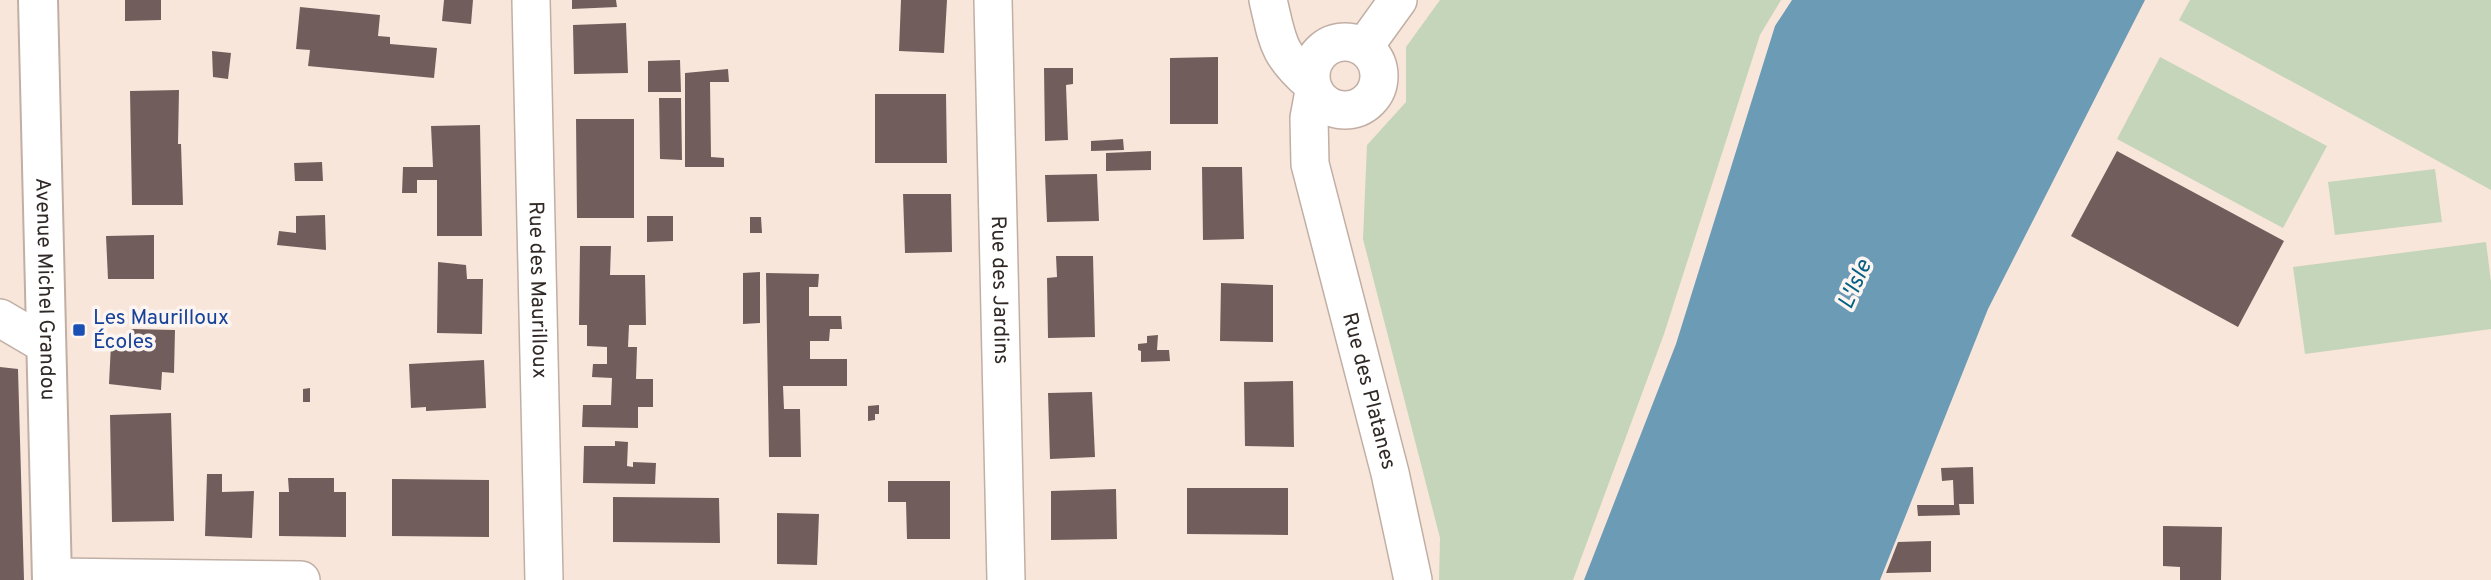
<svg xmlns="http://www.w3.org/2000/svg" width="2491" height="580" font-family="Overpass,sans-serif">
<rect width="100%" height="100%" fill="#f8e6db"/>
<path fill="#c4d5ba" d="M 1440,0 L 1781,0 L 1760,35 L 1664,334 L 1573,580 L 1439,580 L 1440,538 L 1363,239 L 1367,145 L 1406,102 L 1406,47 Z
M 2190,0 L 2491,0 L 2491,190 L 2179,20 Z
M 2160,57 L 2327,146 L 2283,228 L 2117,139 Z
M 2435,169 L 2442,222 L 2335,235 L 2328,182 Z
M 2486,242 L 2491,282 L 2491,329 L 2305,354 L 2293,267 Z"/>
<path fill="#6c9bb6" d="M 1792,0 L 2145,0 L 1988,309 L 1880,580 L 1584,580 L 1676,344 L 1775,26 Z"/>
<path fill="#715e5c" d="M 125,0 L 161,0 L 161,20 L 125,21 Z
M 444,0 L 473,0 L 471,24 L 442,21 Z
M 572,0 L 616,0 L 617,7 L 572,9 Z
M 901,0 L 947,0 L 944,53 L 899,51 Z
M 300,7 L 380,15 L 378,36 L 390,37 L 390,44 L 437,48 L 434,78 L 308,66 L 310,50 L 296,49 Z
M 626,23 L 628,73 L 574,74 L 573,25 Z
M 212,51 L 231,53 L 228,79 L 213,77 Z
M 1218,57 L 1218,124 L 1170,124 L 1170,58 Z
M 680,60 L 681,92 L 648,92 L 648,61 Z
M 1044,68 L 1073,68 L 1073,84 L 1066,85 L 1068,140 L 1045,141 Z
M 728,69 L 729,82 L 710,82 L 711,157 L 724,158 L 724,167 L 685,167 L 685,73 Z
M 179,90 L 178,144 L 181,144 L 183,205 L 132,205 L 130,91 Z
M 875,94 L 946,94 L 947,163 L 875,163 Z
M 659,98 L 681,98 L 682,160 L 660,159 Z
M 576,119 L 634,119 L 634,218 L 577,218 Z
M 480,125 L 482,236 L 437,236 L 437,180 L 417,180 L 417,193 L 402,193 L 403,167 L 433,167 L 431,126 Z
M 1123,139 L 1124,150 L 1091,151 L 1091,141 Z
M 1151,151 L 1151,170 L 1106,171 L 1106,153 Z
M 2117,151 L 2284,241 L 2238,327 L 2071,236 Z
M 322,162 L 323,181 L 295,181 L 294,163 Z
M 1202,167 L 1242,167 L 1244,239 L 1203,240 Z
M 1097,174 L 1099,221 L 1047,222 L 1045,175 Z
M 903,194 L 951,194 L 952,252 L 905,253 Z
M 325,215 L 326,250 L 277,245 L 279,231 L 296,233 L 296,216 Z
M 647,216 L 673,216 L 673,241 L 647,242 Z
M 750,217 L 761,217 L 762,233 L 750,233 Z
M 154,235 L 154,279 L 108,279 L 106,236 Z
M 580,246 L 611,246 L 610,275 L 645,275 L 646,325 L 629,325 L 628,347 L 637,347 L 636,379 L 653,379 L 653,407 L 638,407 L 638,428 L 582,427 L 583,405 L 611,405 L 612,378 L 592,377 L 593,364 L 607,364 L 607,347 L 587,346 L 587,325 L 579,325 Z
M 1056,256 L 1093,256 L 1095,337 L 1048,338 L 1047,278 L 1057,277 Z
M 438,262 L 466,265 L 467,279 L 483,279 L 482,334 L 437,333 Z
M 760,272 L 760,323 L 743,324 L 743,273 Z
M 766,273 L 819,274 L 818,287 L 809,287 L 809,316 L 841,316 L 842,329 L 830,329 L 829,341 L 810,341 L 810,359 L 847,359 L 847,386 L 783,386 L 784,409 L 800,409 L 801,457 L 769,457 Z
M 1221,283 L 1273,285 L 1273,342 L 1220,341 Z
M 131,329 L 175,330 L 174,373 L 162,372 L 161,390 L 109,384 L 111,344 L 130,346 Z
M 1158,335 L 1157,350 L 1169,350 L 1170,361 L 1141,362 L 1141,351 L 1138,350 L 1138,344 L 1147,343 L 1147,336 Z
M 484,360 L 486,408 L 426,411 L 426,407 L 411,408 L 409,364 Z
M 0,367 L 18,369 L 24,580 L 0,580 Z
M 1293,381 L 1294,447 L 1245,446 L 1244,382 Z
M 310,388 L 310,402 L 303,402 L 303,389 Z
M 1092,392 L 1095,457 L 1050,459 L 1048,393 Z
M 879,405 L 879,414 L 875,414 L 875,420 L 868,421 L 868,406 Z
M 171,413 L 174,521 L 112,522 L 110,415 Z
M 615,441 L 628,442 L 627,466 L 633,467 L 633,462 L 656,463 L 655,484 L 583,483 L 584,446 L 615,446 Z
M 1973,467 L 1974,504 L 1959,504 L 1960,515 L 1918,516 L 1917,505 L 1954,505 L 1953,480 L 1942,481 L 1941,468 Z
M 207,474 L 222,474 L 222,492 L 254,491 L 252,538 L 205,536 Z
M 288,478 L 334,478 L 334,492 L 346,492 L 346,537 L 279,536 L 279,492 L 289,492 Z
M 392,479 L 489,480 L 489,537 L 392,536 Z
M 888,481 L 950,481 L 950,539 L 907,539 L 906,502 L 888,502 Z
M 1187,488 L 1288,488 L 1288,535 L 1187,534 Z
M 1116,489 L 1117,539 L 1051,540 L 1051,491 Z
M 613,497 L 719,498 L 720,543 L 613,542 Z
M 777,513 L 819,514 L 817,565 L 777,564 Z
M 2163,526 L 2222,527 L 2221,580 L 2180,580 L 2180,567 L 2163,566 Z
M 1931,541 L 1931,572 L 1886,573 L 1898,542 Z"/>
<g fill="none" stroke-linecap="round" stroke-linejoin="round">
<g stroke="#c1afa5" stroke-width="40">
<g id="street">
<path id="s1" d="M 531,0 L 544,580"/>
<path id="s2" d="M 993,0 L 1006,580"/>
<path d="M 1268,0 C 1278,42 1277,53 1311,83"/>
<circle cx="1345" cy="76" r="34"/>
<path d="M 1364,47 L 1398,0"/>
<path id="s3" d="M 1314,91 L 1309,118 L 1310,164 L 1390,473 L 1413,580"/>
<path d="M 0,318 L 46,345"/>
<path d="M 52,577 L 301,580"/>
</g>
</g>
<g stroke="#c1afa5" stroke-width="42">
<g id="secondary">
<path id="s4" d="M 38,0 L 52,580"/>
</g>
</g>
<use href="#street" stroke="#fff" stroke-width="37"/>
<use href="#secondary" stroke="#fff" stroke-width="38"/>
</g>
<rect fill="#1a4fb4" stroke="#fdf5f1" stroke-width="2.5" x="72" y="323" width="14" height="14" rx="3.5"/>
<g text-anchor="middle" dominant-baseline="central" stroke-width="7" stroke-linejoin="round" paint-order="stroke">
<g font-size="21" fill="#302926" stroke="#fdf5f1">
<text stroke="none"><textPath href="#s4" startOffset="289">Avenue Michel Grandou</textPath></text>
<text stroke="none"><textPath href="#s1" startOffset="290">Rue des Maurilloux</textPath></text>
<text stroke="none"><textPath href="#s2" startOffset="290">Rue des Jardins</textPath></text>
<text stroke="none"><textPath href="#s3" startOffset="308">Rue des Platanes</textPath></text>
</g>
<g font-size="21" fill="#164399" stroke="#fdf5f1" text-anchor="start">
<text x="93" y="318">Les Maurilloux<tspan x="93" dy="24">Écoles</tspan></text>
</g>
<g font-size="23" font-style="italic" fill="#035f83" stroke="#fdf5f1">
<text transform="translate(1856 285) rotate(-66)">L'Isle</text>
</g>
</g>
</svg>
